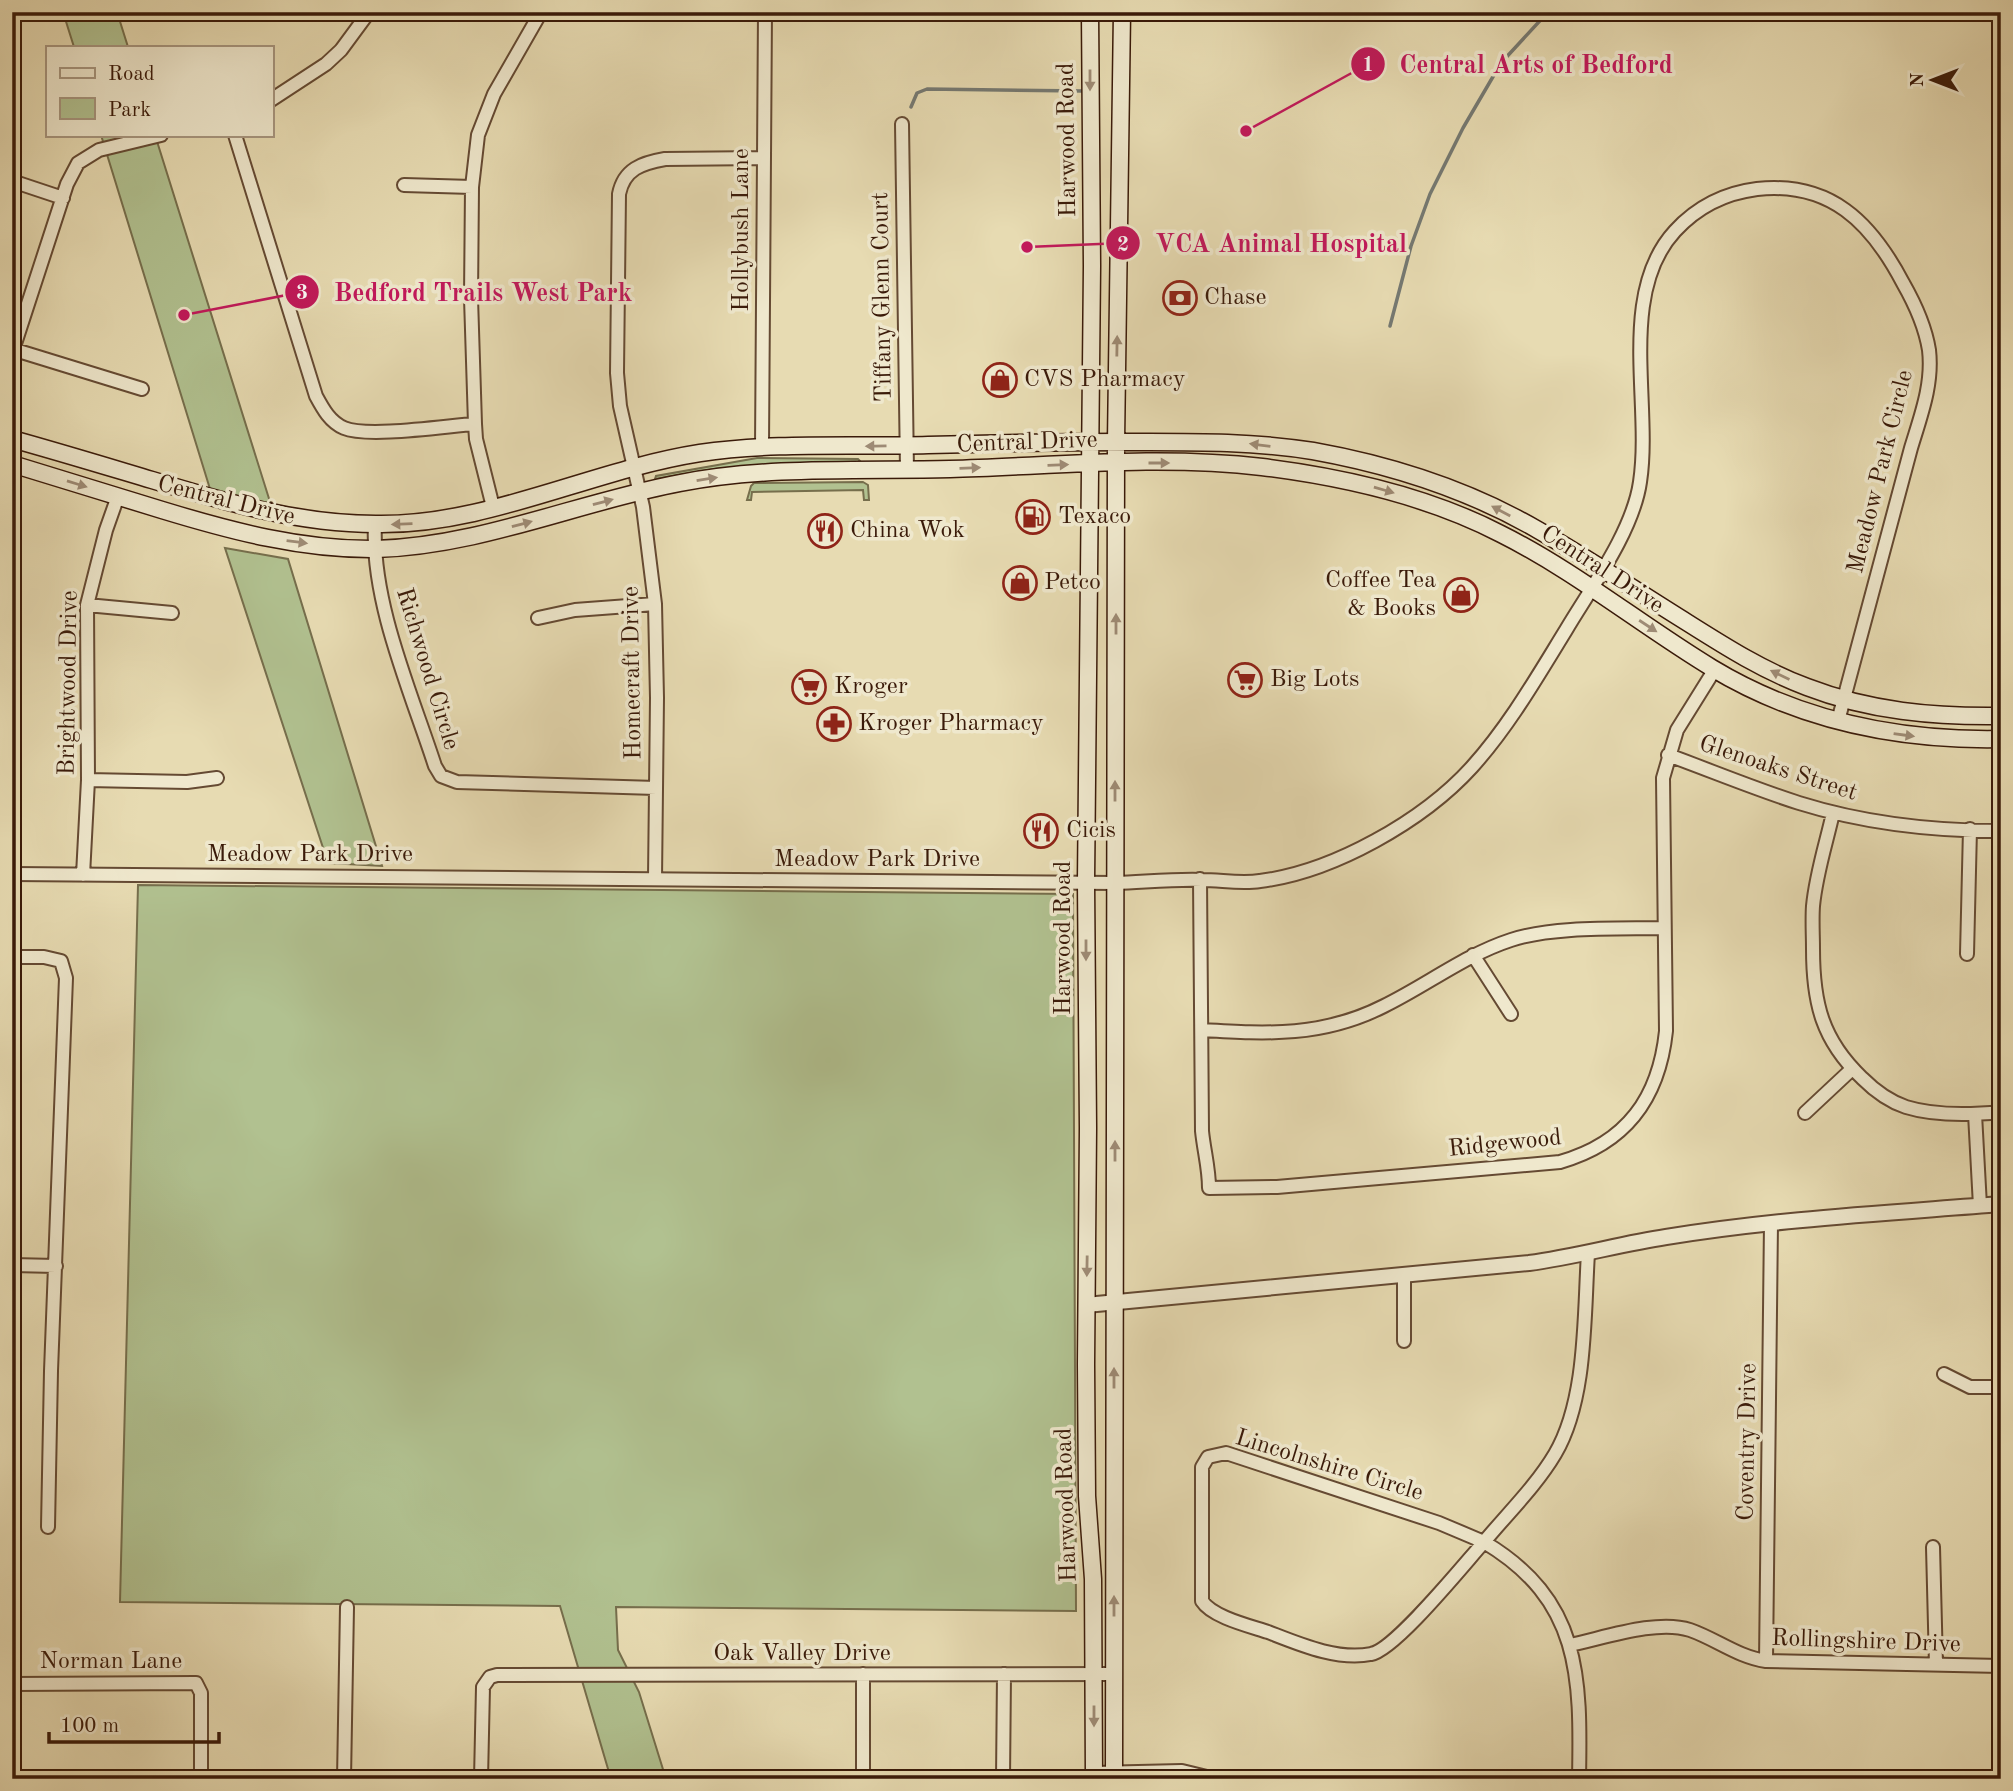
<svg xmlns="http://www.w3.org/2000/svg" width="2013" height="1791" font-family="'Old Standard TT',serif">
<rect width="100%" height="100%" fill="#e7dbb2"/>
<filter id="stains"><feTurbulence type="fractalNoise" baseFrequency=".00286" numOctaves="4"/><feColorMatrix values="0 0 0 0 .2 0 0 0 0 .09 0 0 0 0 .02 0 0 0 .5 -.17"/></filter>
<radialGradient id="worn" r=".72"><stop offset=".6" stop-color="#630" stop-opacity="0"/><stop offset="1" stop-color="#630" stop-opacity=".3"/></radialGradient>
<path fill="#b1c190" stroke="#766e4c" stroke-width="2" d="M 63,12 L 117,12 L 128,47 L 74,47 Z
M 101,135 L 155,135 L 271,505 L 210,489 Z
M 757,458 L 858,459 L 861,462 L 860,465 L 720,468 L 655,479 L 656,476 Z
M 863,482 L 868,485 L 869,500 L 864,500 L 863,490 L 752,492 L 751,500 L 747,500 L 751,486 L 754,483 Z
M 225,548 L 288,559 L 382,866 L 328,863 Z
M 138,885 L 1073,894 L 1076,1611 L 616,1607 L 618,1650 L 639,1692 L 666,1779 L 611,1779 L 560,1606 L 120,1602 Z"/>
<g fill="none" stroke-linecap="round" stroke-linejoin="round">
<path stroke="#757972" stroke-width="3.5" d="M 1525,12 L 1541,19
M 911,107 L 917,93 L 927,89 L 1084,91
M 1390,326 L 1411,246 L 1430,194 L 1463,128 L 1501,63 L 1548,12"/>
<g stroke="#654a33" stroke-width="16">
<path id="minor" d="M 271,100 L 326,64 L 341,50 L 369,12
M 902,124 L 907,470
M 235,135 L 316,396 C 323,409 330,422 344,428 C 368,438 446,426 475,424
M 12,181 L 63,198
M 404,185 L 472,187
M 12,349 L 142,389
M 12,353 L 67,184 L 78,163 L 99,150 L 161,135
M 762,447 L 765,12
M 493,507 L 476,439 L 475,424 L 471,298 L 472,187 L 478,135 L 494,94 L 541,12
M 375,524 C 371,602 411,692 435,766 L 441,776 L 457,782 L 656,788
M 87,605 L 172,613
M 538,618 L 575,610 L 655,604
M 1668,755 C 1712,771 1755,789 1799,803 C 1863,823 1934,831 2001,831
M 88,780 L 187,782 L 217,778
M 1833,813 C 1826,844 1816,874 1813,906 C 1812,920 1813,935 1813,949 C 1813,1003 1822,1040 1862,1078 C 1875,1091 1888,1101 1906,1107 C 1935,1116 1970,1115 2001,1112
M 12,874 L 1116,883 C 1145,882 1174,879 1202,880 C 1221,880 1241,884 1260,881 C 1333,872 1423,821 1472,767 C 1509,726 1537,677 1566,630 C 1591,588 1633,531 1640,482 C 1652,404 1617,294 1675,231 C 1697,207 1725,193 1757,189 C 1830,181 1871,222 1903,283 C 1915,304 1925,325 1929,350 C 1933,384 1921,415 1911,448 L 1838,721
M 83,875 L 88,780 L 87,605 L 106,530 L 118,496
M 655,879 L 657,698 L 655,604 L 643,507 L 620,406 L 617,373 L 619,194 C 624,169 642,163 665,159 L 763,158
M 1200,879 L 1202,1131 C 1204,1151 1209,1168 1209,1188 L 1277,1187 L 1560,1162 C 1627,1143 1659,1098 1666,1031 L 1663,778 L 1677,730 L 1715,669
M 1967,954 L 1970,829
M 1473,955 L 1511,1014
M 12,957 L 44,957 L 61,961 L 66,978 L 51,1371 L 48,1527
M 1202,1030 C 1268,1034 1323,1037 1384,1006 C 1427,985 1465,955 1511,940 C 1553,926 1620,929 1664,928
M 1805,1113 L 1852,1069
M 1975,1114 L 1980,1206
M 12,1265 L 56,1266
M 1404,1275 L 1404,1341
M 1944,1374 L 1970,1387 L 2001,1387
M 1226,1453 L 1439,1523 L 1484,1542 C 1465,1563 1395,1650 1371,1654 C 1338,1661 1299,1644 1268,1632 C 1250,1626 1212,1617 1202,1601 L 1202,1467 L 1208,1457 Z
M 1933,1547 L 1936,1665
M 1570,1645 C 1604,1638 1657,1619 1690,1630 C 1716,1639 1738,1657 1766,1661 L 2001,1666
M 1766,1661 L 1771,1223
M 863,1674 L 863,1779
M 12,1684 L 196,1683 L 201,1693 L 201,1779
M 1094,1773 L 1182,1771 L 1215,1779
M 344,1779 L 347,1607
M 481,1779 L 483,1687 L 490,1677 L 497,1675 L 1114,1674
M 1003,1779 L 1004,1674
M 1579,1779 C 1581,1676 1581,1600 1484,1542 C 1508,1513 1536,1486 1555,1454 C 1587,1400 1584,1315 1588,1253"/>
</g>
<g stroke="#654a33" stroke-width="18">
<path id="tertiary" d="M 1086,1305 L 1529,1263 C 1575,1257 1620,1244 1666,1237 C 1776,1219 1889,1213 2001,1204"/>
</g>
<g stroke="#3a1a09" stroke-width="19">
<path id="secondary" d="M 1090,12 L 1092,266 L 1086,882 L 1088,1128 L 1086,1364 L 1087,1496 L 1093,1579 L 1094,1779
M 12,439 C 59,452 105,466 152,480 C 225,502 298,524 376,524 C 487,526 591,470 700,453 C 775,442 853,447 928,445 C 994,443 1060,442 1126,442 C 1189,442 1251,441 1313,451 C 1391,465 1469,490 1538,530 C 1589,559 1638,592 1688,623 C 1726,647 1764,671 1807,687 C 1869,711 1934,717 2001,716
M 12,464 C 62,479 112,495 162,510 C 231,531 302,550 376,549 C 481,546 578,502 680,483 C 766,466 862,471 950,469 C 1053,466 1159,455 1262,467 C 1343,477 1428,496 1501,534 C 1575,571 1641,625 1712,668 C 1800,721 1899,741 2001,739
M 1114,1779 L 1116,442 L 1122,12"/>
</g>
<use href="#minor" stroke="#efe8cd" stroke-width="12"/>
<use href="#tertiary" stroke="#efe8cd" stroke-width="14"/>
<use href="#secondary" stroke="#efe8cd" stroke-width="16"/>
</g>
<defs><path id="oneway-solid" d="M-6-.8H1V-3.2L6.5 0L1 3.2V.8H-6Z" transform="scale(1.75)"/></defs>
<g fill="#9e8b75">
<use href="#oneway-solid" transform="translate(1090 80) rotate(90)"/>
<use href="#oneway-solid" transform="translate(1117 346) rotate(-89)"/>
<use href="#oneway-solid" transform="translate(1260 445) rotate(-173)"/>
<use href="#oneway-solid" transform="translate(876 446) rotate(179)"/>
<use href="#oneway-solid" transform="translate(1159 463)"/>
<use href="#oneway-solid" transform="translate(1058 465) rotate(-2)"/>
<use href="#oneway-solid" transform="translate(970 468) rotate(-2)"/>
<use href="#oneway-solid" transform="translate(707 479) rotate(-9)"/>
<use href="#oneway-solid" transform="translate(77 484) rotate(17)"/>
<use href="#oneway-solid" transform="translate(1384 490) rotate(16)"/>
<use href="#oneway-solid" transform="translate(603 502) rotate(-15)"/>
<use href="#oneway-solid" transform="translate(1501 511) rotate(-152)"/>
<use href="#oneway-solid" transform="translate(402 524) rotate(178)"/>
<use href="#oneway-solid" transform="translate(522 524) rotate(-15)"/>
<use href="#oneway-solid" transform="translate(297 542) rotate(7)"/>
<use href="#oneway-solid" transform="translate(1116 624) rotate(-90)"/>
<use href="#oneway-solid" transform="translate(1648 626) rotate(33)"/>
<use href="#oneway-solid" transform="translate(1780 675) rotate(-154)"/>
<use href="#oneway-solid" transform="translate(1904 735) rotate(8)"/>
<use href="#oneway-solid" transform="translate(1115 791) rotate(-90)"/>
<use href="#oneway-solid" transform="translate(1086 950) rotate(90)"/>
<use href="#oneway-solid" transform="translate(1115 1151) rotate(-90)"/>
<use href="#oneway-solid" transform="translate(1087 1266) rotate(91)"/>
<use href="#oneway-solid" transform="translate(1114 1378) rotate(-90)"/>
<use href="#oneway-solid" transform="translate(1114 1606) rotate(-90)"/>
<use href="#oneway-solid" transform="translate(1094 1716) rotate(90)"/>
</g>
<defs>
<g id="bank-ring" transform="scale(1.75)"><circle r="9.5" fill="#efe8cd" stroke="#8f2418" stroke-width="1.5"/><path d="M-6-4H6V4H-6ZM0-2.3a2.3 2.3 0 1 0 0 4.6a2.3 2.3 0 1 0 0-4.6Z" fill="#8f2418"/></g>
<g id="shop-ring" transform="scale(1.75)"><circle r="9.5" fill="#efe8cd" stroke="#8f2418" stroke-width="1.5"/><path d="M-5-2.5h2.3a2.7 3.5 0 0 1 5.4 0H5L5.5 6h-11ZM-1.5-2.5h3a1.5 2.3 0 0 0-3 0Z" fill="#8f2418"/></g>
<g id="fuel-ring" transform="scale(1.75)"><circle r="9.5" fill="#efe8cd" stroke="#8f2418" stroke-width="1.5"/><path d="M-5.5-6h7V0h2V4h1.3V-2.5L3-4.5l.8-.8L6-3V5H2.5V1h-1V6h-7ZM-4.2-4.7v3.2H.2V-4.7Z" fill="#8f2418"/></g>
<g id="restaurant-ring" transform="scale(1.75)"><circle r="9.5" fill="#efe8cd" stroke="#8f2418" stroke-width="1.5"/><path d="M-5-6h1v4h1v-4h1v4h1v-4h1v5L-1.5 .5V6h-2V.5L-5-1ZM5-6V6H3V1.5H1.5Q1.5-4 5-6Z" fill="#8f2418"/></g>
<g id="supermarket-ring" transform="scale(1.75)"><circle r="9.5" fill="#efe8cd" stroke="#8f2418" stroke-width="1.5"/><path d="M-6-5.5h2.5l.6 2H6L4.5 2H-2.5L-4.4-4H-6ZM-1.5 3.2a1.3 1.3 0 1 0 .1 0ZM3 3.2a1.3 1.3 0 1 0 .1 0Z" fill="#8f2418"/></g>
<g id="pharmacy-ring" transform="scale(1.75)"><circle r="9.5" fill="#efe8cd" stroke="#8f2418" stroke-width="1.5"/><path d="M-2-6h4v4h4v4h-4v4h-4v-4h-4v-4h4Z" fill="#8f2418"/></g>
</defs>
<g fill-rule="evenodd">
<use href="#bank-ring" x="1180" y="298"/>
<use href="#shop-ring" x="1000" y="380"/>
<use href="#fuel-ring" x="1033" y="517"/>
<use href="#restaurant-ring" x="825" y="531"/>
<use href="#shop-ring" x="1020" y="583"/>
<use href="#shop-ring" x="1461" y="595"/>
<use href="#supermarket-ring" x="1245" y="680"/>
<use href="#supermarket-ring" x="809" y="687"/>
<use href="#pharmacy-ring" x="834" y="724"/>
<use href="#restaurant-ring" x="1041" y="831"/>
</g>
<g text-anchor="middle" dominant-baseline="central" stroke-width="7" stroke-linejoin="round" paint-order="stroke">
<g font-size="24" fill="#3a1a09" stroke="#efe8cd">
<text transform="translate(1068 140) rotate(-91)">Harwood Road</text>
<text transform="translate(742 230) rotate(-90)">Hollybush Lane</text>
<text transform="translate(883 297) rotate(-91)">Tiffany Glenn Court</text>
<text transform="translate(1027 443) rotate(-2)">Central Drive</text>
<text transform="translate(1881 472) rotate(-76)">Meadow Park Circle</text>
<text transform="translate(226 501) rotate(14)">Central Drive</text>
<text transform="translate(1602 570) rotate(33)">Central Drive</text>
<text transform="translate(427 669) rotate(73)">Richwood Circle</text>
<text transform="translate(633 673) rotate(-91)">Homecraft Drive</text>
<text transform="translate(69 683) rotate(-89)">Brightwood Drive</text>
<text transform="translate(1778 769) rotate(18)">Glenoaks Street</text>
<text x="310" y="855">Meadow Park Drive</text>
<text x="877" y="860">Meadow Park Drive</text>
<text transform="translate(1064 938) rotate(-90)">Harwood Road</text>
<text transform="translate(1505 1144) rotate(-6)">Ridgewood</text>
<text transform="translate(1748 1442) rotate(-89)">Coventry Drive</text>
<text transform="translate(1329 1466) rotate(17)">Lincolnshire Circle</text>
<text transform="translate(1067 1505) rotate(-92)">Harwood Road</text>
<text transform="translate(1866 1642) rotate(2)">Rollingshire Drive</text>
<text x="802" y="1654">Oak Valley Drive</text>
<text x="111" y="1662">Norman Lane</text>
</g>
<g font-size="24" fill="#3a1a09" stroke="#efe8cd" text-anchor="start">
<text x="1204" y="298">Chase</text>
<text x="1024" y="380">CVS Pharmacy</text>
<text x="1058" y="517">Texaco</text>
<text x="850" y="531">China Wok</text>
<text x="1436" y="581" text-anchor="end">Coffee Tea<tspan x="1436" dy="28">&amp; Books</tspan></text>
<text x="1044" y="583">Petco</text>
<text x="1270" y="680">Big Lots</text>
<text x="834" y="687">Kroger</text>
<text x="858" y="724">Kroger Pharmacy</text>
<text x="1066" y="831">Cicis</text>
</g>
</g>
<path fill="none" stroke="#c2185b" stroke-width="2.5" d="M1246 131L1368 64M1027 247L1123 243M184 315L302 292"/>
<g fill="#c2185b" stroke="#efe8cd" stroke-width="2.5">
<circle cx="1246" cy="131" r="7"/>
<circle cx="1027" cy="247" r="7"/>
<circle cx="184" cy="315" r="7"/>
<circle cx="1368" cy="64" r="18"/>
<circle cx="1123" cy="243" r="18"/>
<circle cx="302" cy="292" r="18"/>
</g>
<g font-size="21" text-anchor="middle" font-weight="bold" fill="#fff">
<text x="1368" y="71">1</text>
<text x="1123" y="251">2</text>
<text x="302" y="299">3</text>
</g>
<g font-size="26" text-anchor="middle" font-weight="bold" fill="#c2185b" stroke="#efe8cd" stroke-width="7" stroke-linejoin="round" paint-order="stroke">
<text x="1536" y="73">Central Arts of Bedford</text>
<text x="1281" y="252">VCA Animal Hospital</text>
<text x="483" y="301">Bedford Trails West Park</text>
</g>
<rect width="2013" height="1791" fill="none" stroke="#e7dbb2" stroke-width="42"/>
<rect x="14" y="14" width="1985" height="1763" fill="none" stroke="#3a1a09" stroke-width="3.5"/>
<rect x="21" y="21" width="1971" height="1749" fill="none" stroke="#3a1a09" stroke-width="2"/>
<rect x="46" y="46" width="228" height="91" fill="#efe8cd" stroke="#a7967f" stroke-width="2"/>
<rect x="60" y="68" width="35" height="10" fill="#efe8cd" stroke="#a7967f" stroke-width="2"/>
<text x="108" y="80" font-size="21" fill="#3a1a09">Road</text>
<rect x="60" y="98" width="35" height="21" fill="#b1c190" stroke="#a7967f" stroke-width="2"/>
<text x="108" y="116" font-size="21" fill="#3a1a09">Park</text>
<g transform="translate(1933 80) rotate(270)" stroke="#efe8cd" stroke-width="5" paint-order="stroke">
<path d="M0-5L12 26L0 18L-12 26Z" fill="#3a1a09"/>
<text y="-10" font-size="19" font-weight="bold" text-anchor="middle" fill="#3a1a09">N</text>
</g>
<path d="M49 1732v10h170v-10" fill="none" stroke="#3a1a09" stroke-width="3.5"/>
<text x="60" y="1732" font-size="21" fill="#3a1a09" stroke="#efe8cd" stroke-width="5" paint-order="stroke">100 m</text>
<rect width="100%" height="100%" filter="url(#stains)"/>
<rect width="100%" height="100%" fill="url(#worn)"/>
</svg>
